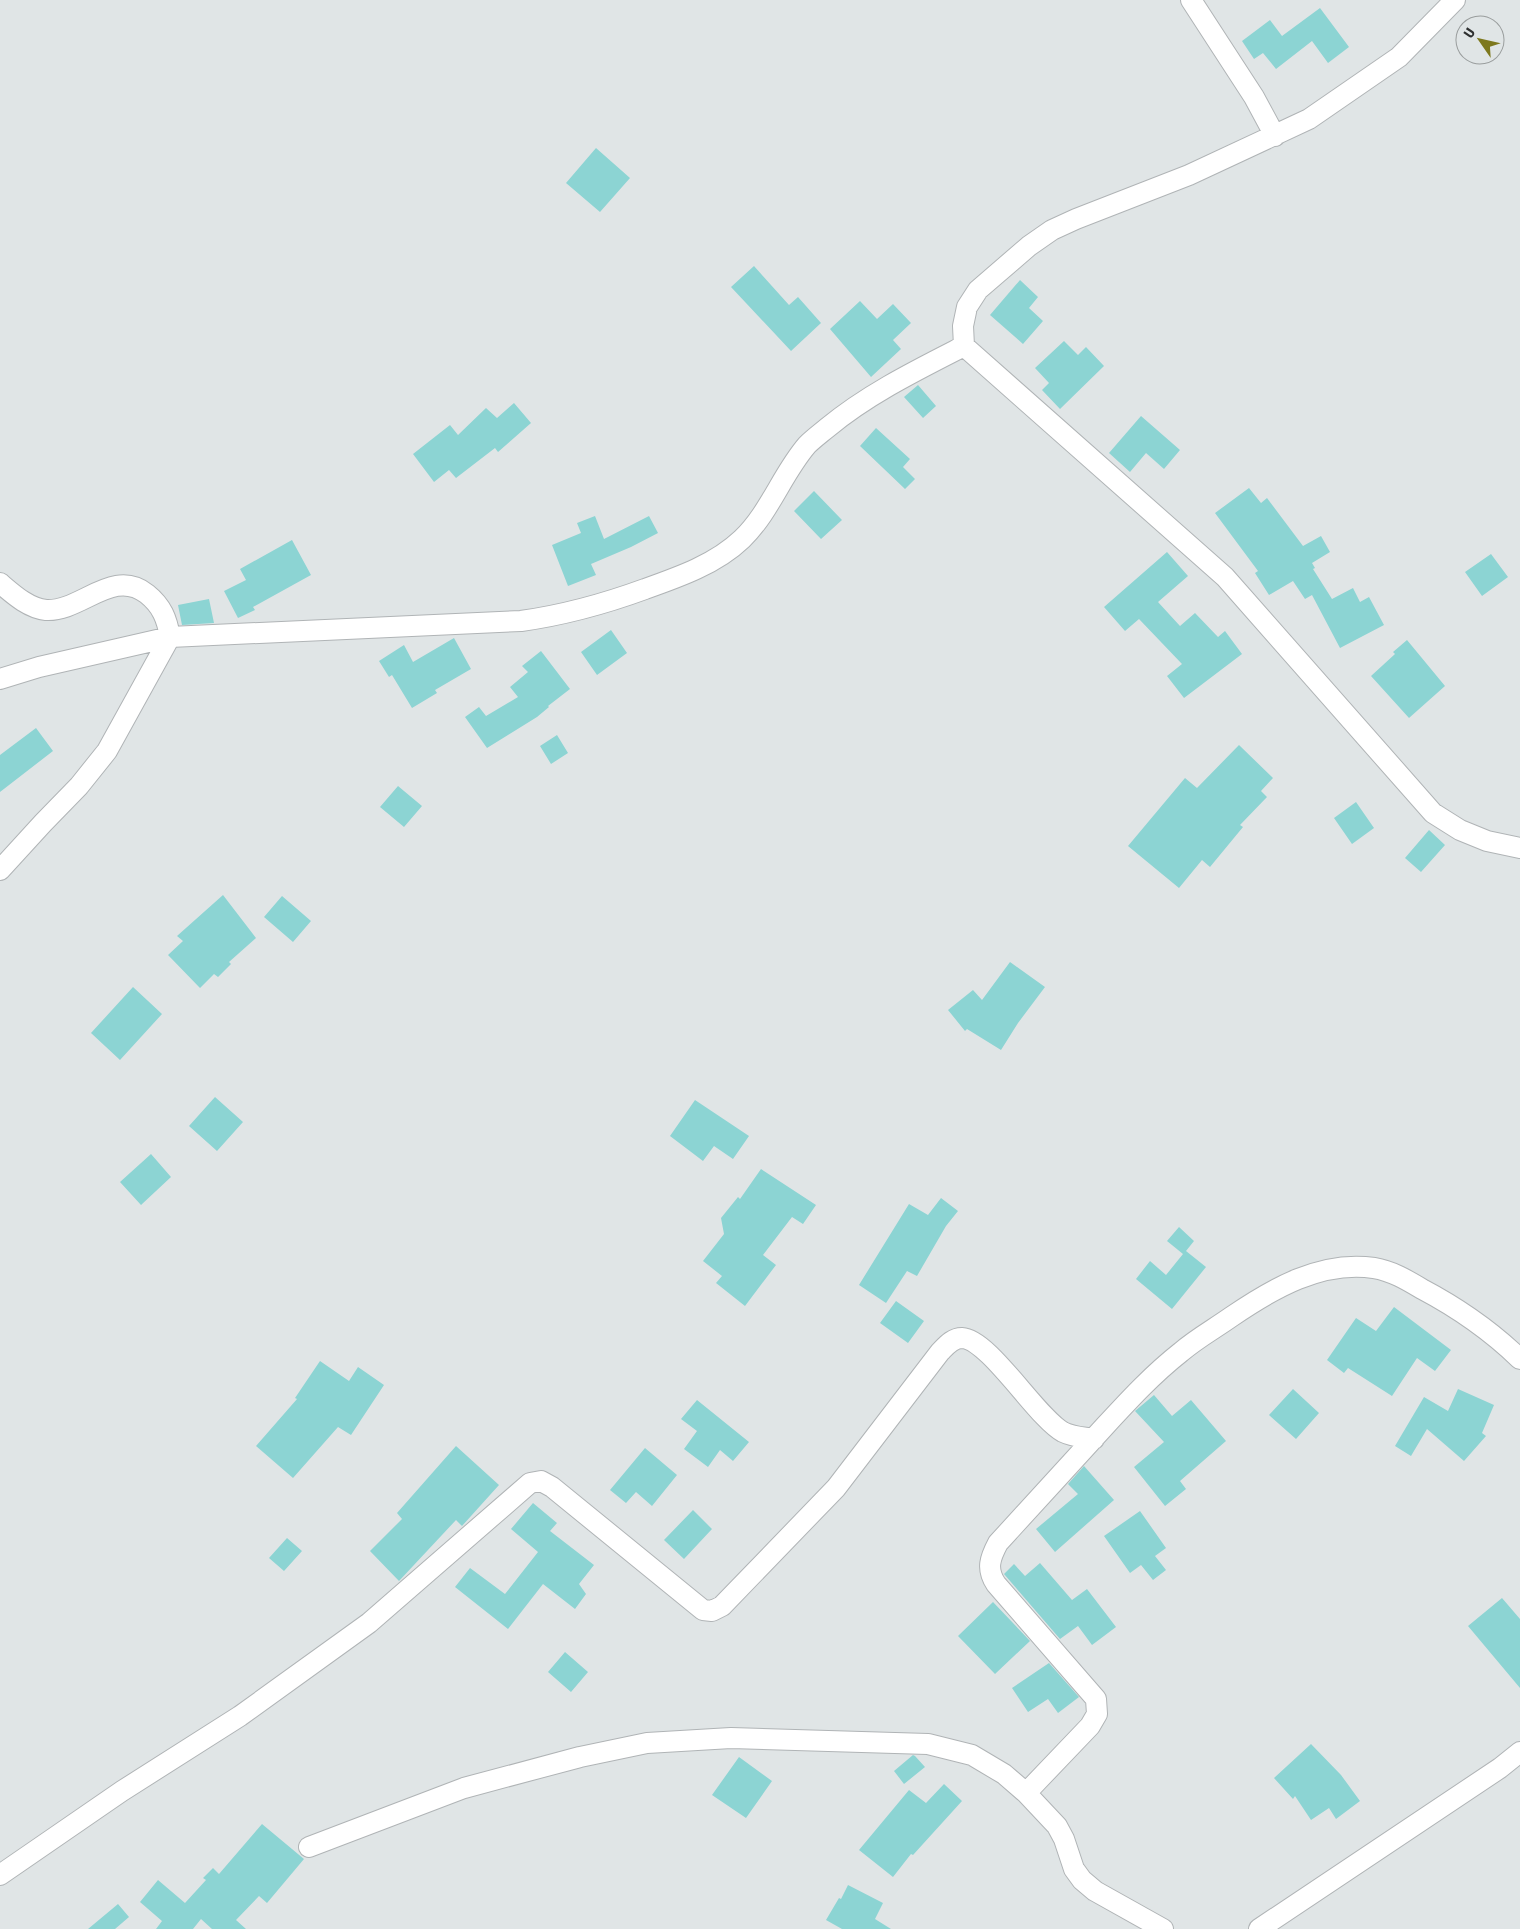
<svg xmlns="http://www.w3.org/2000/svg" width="1520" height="1929" font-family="'Fira Sans Condensed',sans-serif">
<rect width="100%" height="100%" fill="#e0e5e6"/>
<path fill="#8cd4d3" d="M 1320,8 L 1349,47 L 1328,63 L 1312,41 L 1276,69 L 1263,53 L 1254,59 L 1242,41 L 1270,20 L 1282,36 Z
M 596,148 L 630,178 L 600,212 L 566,183 Z
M 754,266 L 789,305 L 798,297 L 821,323 L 791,351 L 731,287 Z
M 1020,280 L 1038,297 L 1029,308 L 1043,321 L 1023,344 L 990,315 Z
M 860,301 L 877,319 L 893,304 L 911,323 L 893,340 L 901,349 L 871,377 L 830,329 Z
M 1064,341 L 1078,355 L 1086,347 L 1104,366 L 1060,409 L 1042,390 L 1049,383 L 1035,368 Z
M 918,385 L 936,406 L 923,418 L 904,397 Z
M 514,403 L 531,423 L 498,452 L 495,448 L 456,478 L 449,470 L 434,482 L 413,454 L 450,425 L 458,435 L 486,408 L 497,418 Z
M 1141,416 L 1180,450 L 1164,469 L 1146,453 L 1130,472 L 1109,453 Z
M 876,428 L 910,459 L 903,467 L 915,479 L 905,489 L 860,446 Z
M 1249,488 L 1261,503 L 1267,498 L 1303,546 L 1321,536 L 1330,552 L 1312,563 L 1315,568 L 1313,569 L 1332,599 L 1353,588 L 1360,602 L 1369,597 L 1384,625 L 1340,648 L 1312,595 L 1305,599 L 1293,581 L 1269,595 L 1255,573 L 1258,571 L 1215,513 Z
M 814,491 L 842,520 L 821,539 L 794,511 Z
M 595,516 L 604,539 L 649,516 L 658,533 L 631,547 L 591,564 L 596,575 L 568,586 L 552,545 L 581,533 L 577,523 Z
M 292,540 L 311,575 L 253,607 L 255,610 L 238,618 L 224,591 L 246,580 L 240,569 Z
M 1167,552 L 1188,576 L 1158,602 L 1180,626 L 1195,613 L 1218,637 L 1225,631 L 1242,654 L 1184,698 L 1167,676 L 1182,664 L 1139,619 L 1125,631 L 1104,607 Z
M 1491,554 L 1508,577 L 1482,596 L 1465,572 Z
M 209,599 L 214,623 L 182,625 L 178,605 Z
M 611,630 L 627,653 L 597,675 L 581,652 Z
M 454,638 L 471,669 L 435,690 L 437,693 L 412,708 L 392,675 L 389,677 L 379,661 L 404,645 L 413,662 Z
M 1407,640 L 1445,686 L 1409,718 L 1371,676 L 1395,654 L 1393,652 Z
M 541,651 L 570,689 L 548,706 L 549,707 L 537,717 L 487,748 L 465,717 L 479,707 L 486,716 L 518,697 L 510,687 L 528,672 L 522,666 Z
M 36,728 L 53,751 L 0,792 L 0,755 Z
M 557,735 L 568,753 L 551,764 L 540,746 Z
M 1239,745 L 1273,778 L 1261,791 L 1267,797 L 1240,825 L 1243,827 L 1210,867 L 1202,860 L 1179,888 L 1128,846 L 1185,778 L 1197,788 Z
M 398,786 L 422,806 L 404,827 L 380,807 Z
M 1356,802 L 1374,828 L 1352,844 L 1334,818 Z
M 1429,830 L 1445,845 L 1421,872 L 1405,858 Z
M 223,895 L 256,938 L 229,962 L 231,964 L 218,977 L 214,974 L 200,988 L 168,955 L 183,941 L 177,936 Z
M 282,896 L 311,921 L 293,942 L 264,917 Z
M 1010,962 L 1045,987 L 1018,1023 L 1001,1050 L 967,1029 L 965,1031 L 948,1010 L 973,990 L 982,1000 Z
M 133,987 L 162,1014 L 120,1060 L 91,1033 Z
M 215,1097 L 243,1122 L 217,1151 L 189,1126 Z
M 695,1100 L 749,1136 L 733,1159 L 714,1146 L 703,1161 L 670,1136 Z
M 151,1154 L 171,1177 L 141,1205 L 120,1182 Z
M 761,1169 L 816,1205 L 803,1224 L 792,1217 L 763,1255 L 776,1265 L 745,1306 L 716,1283 L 722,1276 L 703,1261 L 724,1234 L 721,1218 L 738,1197 L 740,1199 Z
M 941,1198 L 958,1211 L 946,1226 L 917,1276 L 907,1271 L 886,1303 L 859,1285 L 909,1204 L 928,1215 Z
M 1179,1227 L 1194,1241 L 1186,1251 L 1206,1267 L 1172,1309 L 1136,1279 L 1150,1261 L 1166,1275 L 1183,1254 L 1167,1241 Z
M 896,1301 L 924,1321 L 908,1343 L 880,1323 Z
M 1394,1307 L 1451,1350 L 1435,1371 L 1417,1358 L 1392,1396 L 1348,1368 L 1344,1373 L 1327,1360 L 1356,1318 L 1376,1331 Z
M 320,1361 L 349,1381 L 358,1367 L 384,1385 L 351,1435 L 338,1427 L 293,1478 L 256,1446 L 297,1399 L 295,1398 Z
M 1293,1389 L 1319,1413 L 1296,1439 L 1269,1415 Z
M 1458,1389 L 1494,1405 L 1482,1433 L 1486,1436 L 1464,1461 L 1427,1429 L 1411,1456 L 1395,1446 L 1424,1397 L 1448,1411 Z
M 1154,1395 L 1172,1416 L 1191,1400 L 1226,1441 L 1180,1481 L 1186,1489 L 1165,1506 L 1134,1467 L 1164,1442 L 1135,1411 Z
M 697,1400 L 749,1442 L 733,1461 L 720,1450 L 708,1467 L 684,1449 L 697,1431 L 681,1419 Z
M 456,1446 L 499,1485 L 462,1526 L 456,1520 L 399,1581 L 370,1551 L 402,1519 L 397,1513 Z
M 645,1448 L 677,1475 L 652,1506 L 636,1492 L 626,1503 L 610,1490 Z
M 1084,1466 L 1114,1500 L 1055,1552 L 1036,1529 L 1078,1494 L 1068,1484 Z
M 533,1503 L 557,1523 L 550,1531 L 594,1565 L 579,1584 L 586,1594 L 575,1609 L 543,1584 L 508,1629 L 455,1587 L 470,1568 L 505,1594 L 538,1552 L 511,1529 Z
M 693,1510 L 712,1529 L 684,1559 L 664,1540 Z
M 1140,1511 L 1166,1548 L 1155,1556 L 1166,1570 L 1153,1580 L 1141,1565 L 1130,1573 L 1104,1536 Z
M 287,1538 L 302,1551 L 284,1571 L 269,1558 Z
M 1040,1563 L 1072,1600 L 1087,1589 L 1116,1627 L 1092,1645 L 1078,1626 L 1060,1639 L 1004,1574 L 1014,1564 L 1025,1576 Z
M 1502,1598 L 1520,1619 L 1520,1688 L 1468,1626 Z
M 993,1602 L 1030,1641 L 995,1674 L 958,1636 Z
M 565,1652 L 588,1672 L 571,1692 L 548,1672 Z
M 1049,1663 L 1079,1697 L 1058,1713 L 1048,1699 L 1028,1712 L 1012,1688 Z
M 1311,1744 L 1341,1775 L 1360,1801 L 1336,1819 L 1329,1808 L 1311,1820 L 1295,1796 L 1293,1799 L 1274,1778 Z
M 913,1755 L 915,1756 L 925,1767 L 904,1784 L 894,1771 Z
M 739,1757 L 772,1781 L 746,1818 L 712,1795 Z
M 944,1784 L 962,1801 L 913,1855 L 911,1854 L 893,1877 L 859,1850 L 909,1790 L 926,1803 Z
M 262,1824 L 304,1859 L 267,1903 L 259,1896 L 236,1920 L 246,1929 L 212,1929 L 201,1919 L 193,1929 L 156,1929 L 162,1921 L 140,1902 L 158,1880 L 185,1903 L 206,1880 L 203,1878 L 213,1868 L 219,1874 Z
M 848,1885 L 883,1903 L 875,1919 L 891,1929 L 842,1929 L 826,1920 L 839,1898 L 841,1899 Z
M 118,1904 L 129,1917 L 115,1929 L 88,1929 Z"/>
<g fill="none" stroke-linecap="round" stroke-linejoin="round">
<g stroke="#b0b4b6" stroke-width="22">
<path id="minor" d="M 1191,0 L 1254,97 L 1275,136
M 964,346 L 963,326 L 967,307 L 978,290 L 1029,246 L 1052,230 L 1076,219 L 1189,175 L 1309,119 L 1399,57 L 1455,0
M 0,583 C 13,594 28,608 46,610 C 81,612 113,567 147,594 C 162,606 167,619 170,637 L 107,751 L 79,786 L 43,823 L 0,870
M 0,679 L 39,667 L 170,637 L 521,621 C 564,615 604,604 645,589 C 679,577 716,564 742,539 C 770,512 782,474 807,445 C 813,439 821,433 827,428 C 868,394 917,370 964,346 L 1225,577 L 1433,813 L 1460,830 L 1487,841 L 1520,848
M 1026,1793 L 1090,1726 L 1097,1714 L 1096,1699 L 996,1584 C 986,1569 990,1558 998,1543 C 1034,1504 1069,1465 1105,1426 C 1129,1400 1153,1374 1181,1352 C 1196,1339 1214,1329 1231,1317 C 1272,1289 1321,1260 1374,1268 C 1392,1271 1407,1280 1422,1289 C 1458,1308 1491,1331 1520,1359
M 309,1847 L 464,1788 L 580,1757 L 647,1743 L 731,1738 L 928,1744 L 972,1755 L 1004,1774 L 1026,1793 L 1057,1826 L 1064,1839 L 1074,1869 L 1082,1880 L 1095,1891 L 1163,1929
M 0,1875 L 122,1791 L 240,1716 L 369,1623 L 530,1483 L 541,1481 L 552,1487 L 703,1610 L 712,1611 L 722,1606 L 836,1488 L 940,1352 C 946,1346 952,1338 962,1338 C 989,1339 1037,1418 1063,1432 C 1073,1437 1083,1437 1094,1439
M 1259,1929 L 1500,1768 L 1520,1752"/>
</g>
<use href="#minor" stroke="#fff" stroke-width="20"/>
</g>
<g transform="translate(1480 40) rotate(304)"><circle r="24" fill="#e0e5e6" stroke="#999d9d"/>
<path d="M0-4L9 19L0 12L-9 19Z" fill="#7d781d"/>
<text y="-8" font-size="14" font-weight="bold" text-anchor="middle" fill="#2e3030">U</text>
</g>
</svg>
